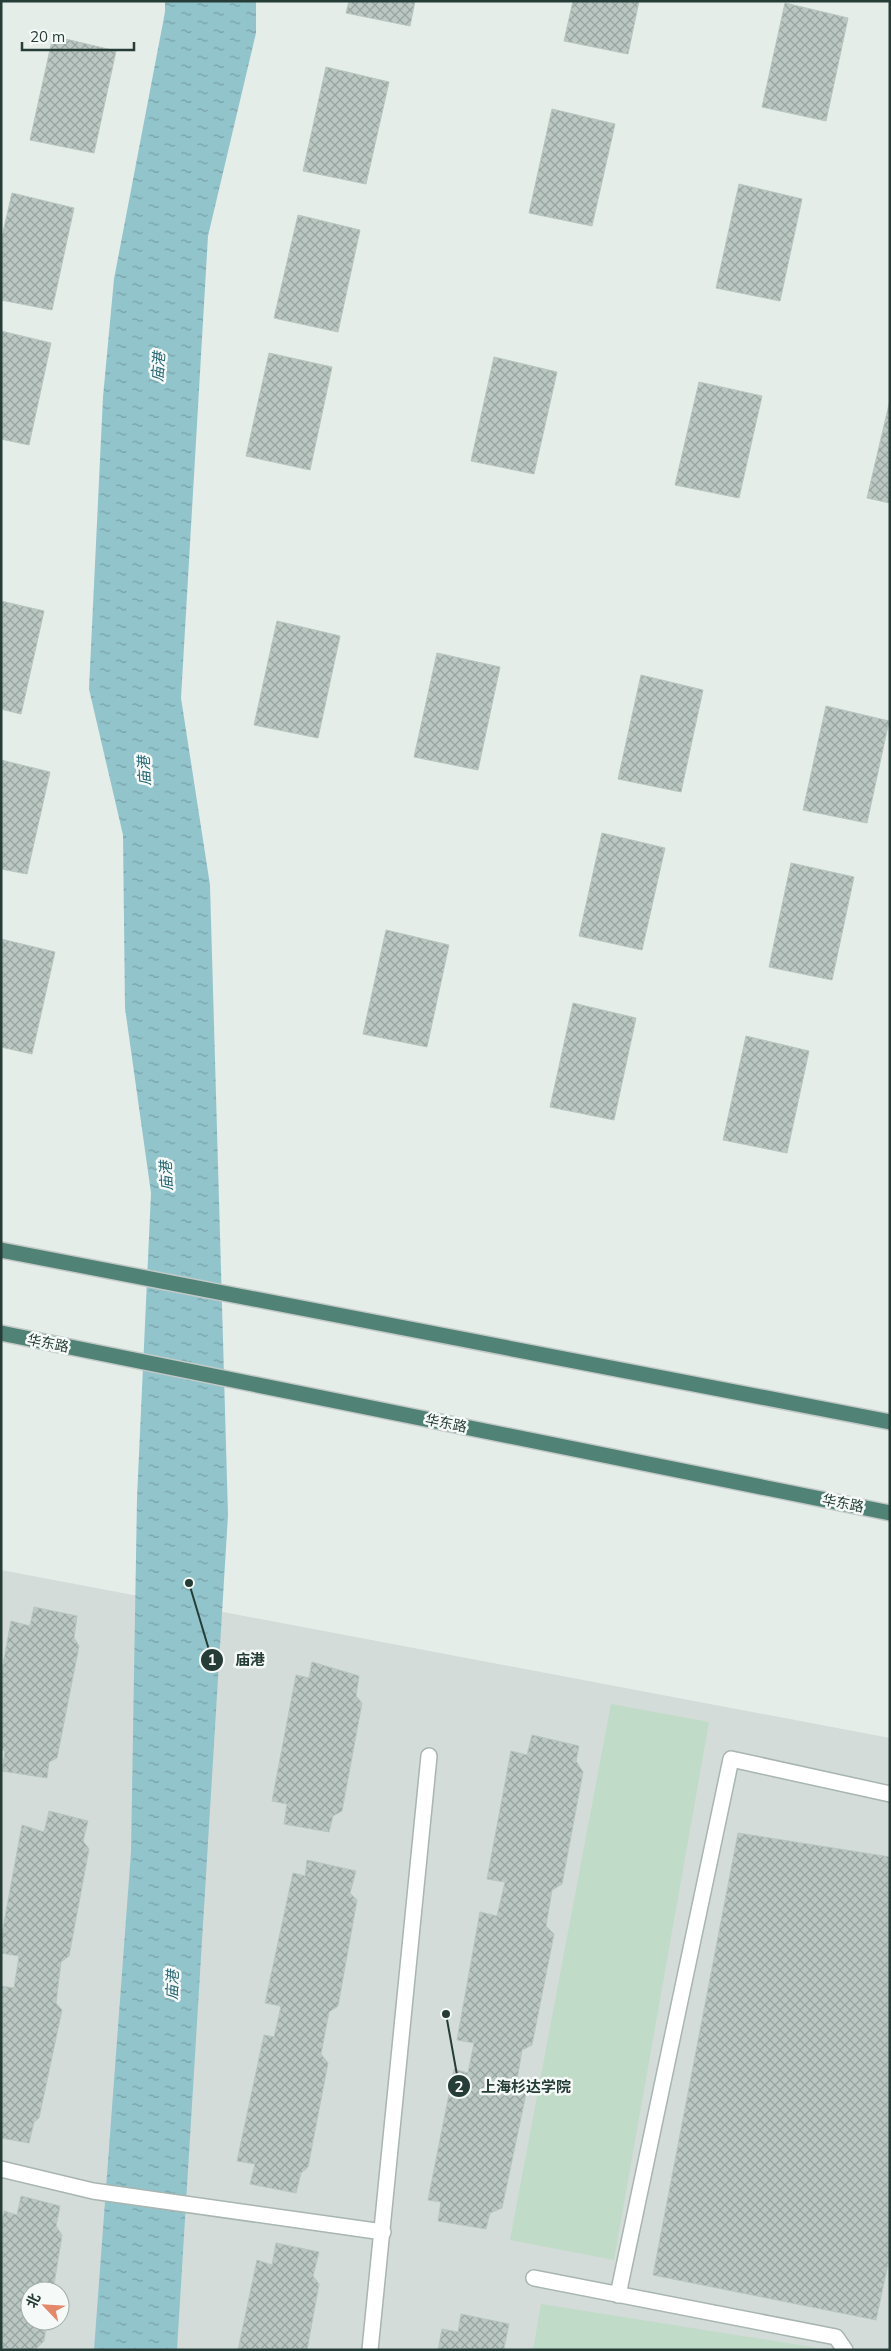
<svg xmlns="http://www.w3.org/2000/svg" width="891" height="2351" font-family="Mulish,'Noto Sans SC',sans-serif">
<defs>
<pattern id="water-ripples" width="26" height="14" patternUnits="userSpaceOnUse" patternTransform="scale(1.25)"><rect width="26" height="14" fill="#92c4cc"/><path d="M2 4q2-2 4 0t4 0M15 11q2-2 4 0t4 0" fill="none" stroke="#77a0a6"/></pattern>
<pattern id="building-cross-hatch" width="8" height="8" patternUnits="userSpaceOnUse" patternTransform="scale(1.25)"><rect width="8" height="8" fill="#bac7c2"/><path d="M0 0l8 8M0 8l8-8" fill="none" stroke="#97a39e"/></pattern>
</defs>
<rect width="100%" height="100%" fill="#e5ede9"/>
<path fill="#d3dcd8" fill-rule="evenodd" d="M 1,1570 L 890,1738 L 890,2350 L 1,2350 ZM 30,2291 L 60,2291 L 60,2321 L 30,2321 Z"/>
<path fill="#c0dbc7" d="M 611,1704 L 709,1722 L 614,2260 L 510,2240 Z
M 541,2304 L 818,2348 L 533,2350 Z"/>
<path fill="url(#water-ripples)" d="M 165,1 L 256,1 L 256,33 L 208,236 L 181,698 L 210,885 L 228,1515 L 177,2350 L 94,2350 L 131,1852 L 137,1498 L 151,1193 L 125,1008 L 123,835 L 89,689 L 103,397 L 114,279 L 165,12 Z"/>
<path fill="url(#building-cross-hatch)" stroke="#b8c6c0" d="M 349,1 L 415,1 L 410,26 L 346,13 Z
M 573,1 L 639,1 L 628,54 L 564,41 Z
M 785,3 L 848,18 L 826,121 L 762,107 Z
M 53,36 L 116,51 L 94,153 L 30,140 Z
M 326,67 L 389,82 L 366,184 L 303,171 Z
M 552,109 L 615,124 L 592,226 L 529,213 Z
M 739,184 L 802,199 L 780,301 L 716,288 Z
M 12,193 L 74,208 L 52,310 L 1,300 L 1,241 Z
M 298,215 L 360,230 L 338,332 L 274,318 Z
M 1,331 L 51,343 L 29,445 L 1,439 Z
M 269,353 L 332,367 L 310,470 L 246,456 Z
M 494,357 L 557,372 L 534,474 L 471,461 Z
M 699,382 L 762,396 L 739,498 L 675,485 Z
M 890,400 L 890,503 L 867,498 Z
M 1,601 L 44,611 L 21,714 L 1,709 Z
M 277,621 L 340,636 L 318,738 L 254,725 Z
M 437,653 L 500,667 L 478,770 L 414,757 Z
M 641,675 L 703,690 L 681,792 L 618,779 Z
M 826,706 L 889,721 L 867,823 L 803,810 Z
M 1,760 L 50,772 L 27,874 L 1,869 Z
M 602,833 L 665,848 L 642,950 L 579,936 Z
M 791,863 L 854,877 L 832,980 L 769,967 Z
M 386,930 L 449,945 L 427,1047 L 363,1034 Z
M 1,939 L 55,952 L 32,1054 L 1,1047 Z
M 573,1003 L 636,1018 L 614,1120 L 550,1107 Z
M 746,1036 L 809,1051 L 787,1153 L 723,1140 Z
M 34,1607 L 77,1616 L 74,1638 L 79,1646 L 57,1758 L 49,1762 L 47,1778 L 2,1771 L 5,1750 L 1,1750 L 1,1676 L 11,1621 L 30,1626 Z
M 312,1662 L 359,1676 L 356,1696 L 362,1703 L 342,1811 L 333,1816 L 329,1832 L 284,1824 L 287,1804 L 272,1801 L 296,1675 L 309,1678 Z
M 532,1735 L 579,1746 L 576,1761 L 583,1772 L 562,1884 L 552,1890 L 546,1926 L 554,1934 L 532,2045 L 522,2050 L 516,2086 L 526,2094 L 502,2208 L 490,2213 L 486,2229 L 438,2221 L 441,2202 L 428,2200 L 454,2069 L 468,2073 L 474,2043 L 457,2040 L 480,1912 L 497,1916 L 505,1882 L 487,1879 L 511,1751 L 527,1755 Z
M 49,1811 L 88,1821 L 83,1841 L 89,1849 L 69,1956 L 61,1962 L 56,2003 L 62,2010 L 39,2118 L 34,2122 L 29,2143 L 1,2138 L 1,1986 L 14,1988 L 19,1956 L 1,1953 L 1,1939 L 22,1825 L 44,1832 Z
M 738,1833 L 890,1857 L 890,2255 L 876,2320 L 653,2275 Z
M 307,1860 L 356,1871 L 350,1893 L 357,1900 L 338,2006 L 329,2012 L 321,2054 L 328,2063 L 308,2167 L 301,2173 L 296,2193 L 250,2184 L 255,2164 L 237,2161 L 264,2035 L 274,2037 L 281,2006 L 265,2003 L 293,1873 L 305,1876 Z
M 21,2196 L 60,2206 L 56,2226 L 62,2235 L 53,2291 L 30,2291 L 30,2321 L 47,2321 L 44,2341 L 35,2350 L 1,2350 L 1,2227 L 4,2211 L 17,2215 Z
M 276,2243 L 319,2252 L 313,2276 L 319,2284 L 307,2350 L 238,2350 L 257,2260 L 272,2265 Z
M 461,2314 L 509,2324 L 504,2348 L 505,2350 L 438,2350 L 442,2329 L 458,2332 Z"/>
<g fill="none" stroke-linecap="round" stroke-linejoin="round">
<g stroke="#a8b5b0" stroke-width="18">
<path id="service" d="M 1,2169 L 93,2191 L 383,2232
M 534,2278 L 836,2337 L 845,2350
M 618,2295 L 731,1759 L 890,1794
M 370,2350 L 429,1756"/>
</g>
<g stroke="#c2c9c7" stroke-width="18">
<path id="trunk" d="M 1,1250 L 890,1422
M 1,1333 L 890,1513"/>
</g>
<use href="#service" stroke="#fff" stroke-width="15"/>
<use href="#trunk" stroke="#508276" stroke-width="15"/>
</g>
<g text-anchor="middle" dominant-baseline="central" stroke-width="5" stroke-linejoin="round" paint-order="stroke">
<g font-size="14" fill="#253d36" stroke="#f5f9f7">
<text transform="translate(48 1343) rotate(11)">华东路</text>
<text transform="translate(446 1423) rotate(11)">华东路</text>
<text transform="translate(843 1503) rotate(11)">华东路</text>
</g>
<g font-size="15" font-style="italic" fill="#256774" stroke="#f5f9f7">
<text transform="translate(158 367) rotate(-86)">庙港</text>
<text transform="translate(144 771) rotate(-93)">庙港</text>
<text transform="translate(166 1176) rotate(-93)">庙港</text>
<text transform="translate(172 1985) rotate(-88)">庙港</text>
</g>
</g>
<path fill="none" stroke="#253d36" stroke-width="2" d="M189 1583L212 1660M446 2014L459 2086"/>
<g fill="#253d36" stroke="#f5f9f7" stroke-width="2">
<circle cx="189" cy="1583" r="5"/>
<circle cx="446" cy="2014" r="5"/>
<circle cx="212" cy="1660" r="12"/>
<circle cx="459" cy="2086" r="12"/>
</g>
<g font-size="15" text-anchor="middle" font-weight="bold" fill="#fff">
<text x="212" y="1665">1</text>
<text x="459" y="2092">2</text>
</g>
<g font-size="15" text-anchor="middle" font-weight="bold" fill="#253d36" stroke="#f5f9f7" stroke-width="5" stroke-linejoin="round" paint-order="stroke">
<text x="250" y="1665">庙港</text>
<text x="526" y="2092">上海杉达学院</text>
</g>
<rect width="891" height="2351" fill="none" stroke="#253d36" stroke-width="5"/>
<g transform="translate(45 2306) rotate(295)"><circle r="24" fill="#f5f9f7" stroke="#a2aeaa"/>
<path d="M0-4L9 19L0 12L-9 19Z" fill="#e5876a"/>
<text y="-8" font-size="14" font-weight="bold" text-anchor="middle" fill="#253d36">北</text>
</g>
<path d="M22 42v8h112v-8" fill="none" stroke="#253d36" stroke-width="2.5"/>
<text x="30" y="42" font-size="15" fill="#253d36" stroke="#f5f9f7" stroke-width="4" paint-order="stroke">20 m</text>
</svg>
